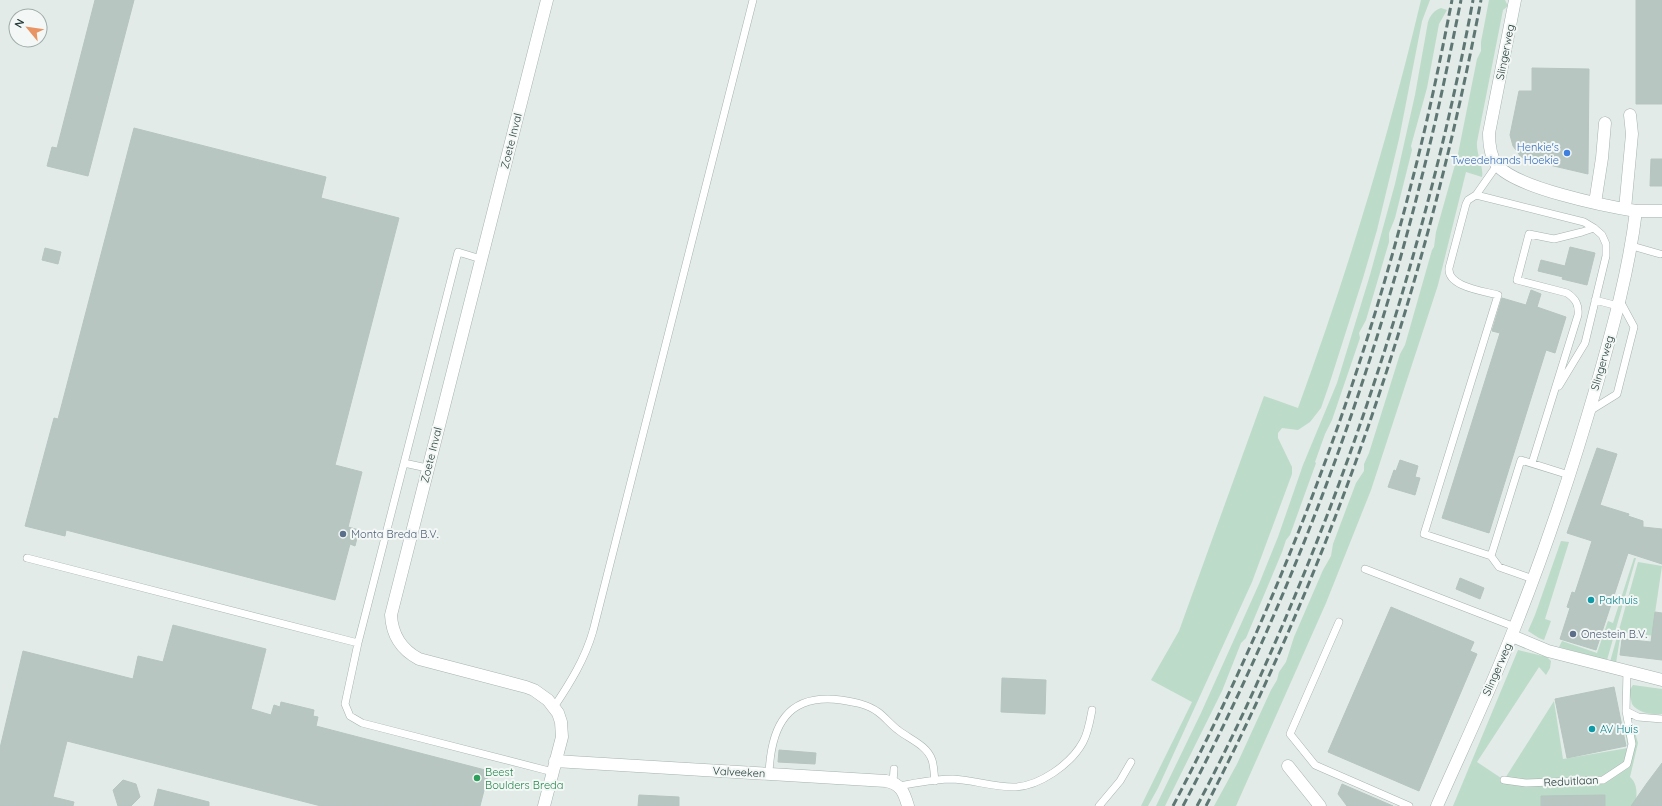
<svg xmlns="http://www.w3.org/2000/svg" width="1662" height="806" font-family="Quicksand,sans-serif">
<rect width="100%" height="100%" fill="#e2ebe8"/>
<path fill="#bddbc9" d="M 1421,0 L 1430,0 L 1422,21 L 1399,139 L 1377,230 L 1363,278 L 1329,385 L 1321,408 L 1310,422 L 1298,430 L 1282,428 L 1278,433 L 1278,438 L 1292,467 L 1292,474 L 1252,582 L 1158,788 L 1148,806 L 1141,806 L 1192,702 L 1151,680 L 1179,631 L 1264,396 L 1298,408 C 1347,274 1388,139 1421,0 Z
M 1489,0 L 1505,0 L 1508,6 L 1503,10 L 1477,142 C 1476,154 1484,167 1482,177 L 1466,172 L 1438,285 L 1371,490 L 1326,603 L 1236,806 L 1214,806 L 1237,764 L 1271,690 L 1277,680 L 1279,672 L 1286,662 L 1294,637 L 1323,570 L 1331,556 L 1333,544 L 1356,483 L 1364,471 L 1364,464 L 1369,453 L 1400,354 L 1405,345 L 1432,250 L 1434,247 L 1436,232 L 1458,154 L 1477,59 L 1481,51 L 1481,42 Z
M 1441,8 L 1447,10 L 1439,24 L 1427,88 L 1411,146 L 1412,150 L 1395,218 L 1389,233 L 1389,242 L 1366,320 L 1359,333 L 1360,338 L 1332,420 L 1325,434 L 1315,462 L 1316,463 L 1290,535 L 1286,540 L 1282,552 L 1246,638 L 1241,643 L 1222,691 L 1165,806 L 1156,806 L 1201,713 L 1259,584 L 1278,537 L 1303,465 L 1337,383 L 1370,275 L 1395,184 L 1415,95 L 1428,22 C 1430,16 1434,10 1441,8 Z
M 1561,541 L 1569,542 L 1545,619 L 1551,621 L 1544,640 L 1539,638 L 1528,631 L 1535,615 Z
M 1634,558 L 1636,558 L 1607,660 L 1559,647 L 1562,641 L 1597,653 L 1608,621 L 1613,623 Z
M 1638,562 L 1662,566 L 1655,613 L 1656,636 L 1621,632 L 1616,663 L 1610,662 Z
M 1518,650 L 1547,657 L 1551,661 L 1550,668 L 1546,675 L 1539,667 L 1477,762 L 1504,780 L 1554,701 L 1563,759 L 1628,748 L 1625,731 L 1634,729 L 1638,743 L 1630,777 C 1637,783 1637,792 1636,801 L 1643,806 L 1453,806 Z
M 1633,685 L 1662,689 L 1662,714 C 1652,715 1638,713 1632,704 C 1631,700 1630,695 1629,691 Z"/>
<path fill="#b8c6c2" stroke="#b5c5c0" d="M 95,0 L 134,0 L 88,176 L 47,166 L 52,147 L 57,148 Z
M 1636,0 L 1662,0 L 1662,104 L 1636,104 Z
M 1532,68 L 1589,69 L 1588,174 L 1528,160 L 1521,157 L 1513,146 L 1510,135 L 1519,91 L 1532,91 Z
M 134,128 L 326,177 L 321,198 L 399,218 L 335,465 L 362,472 L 348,527 L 359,530 L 355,546 L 350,544 L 335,600 L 66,530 L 65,536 L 25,526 L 54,418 L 58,419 Z
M 1651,159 L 1662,159 L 1662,186 L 1650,186 Z
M 1570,247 L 1595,253 L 1587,285 L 1562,279 L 1563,277 L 1538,271 L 1541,260 L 1565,266 Z
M 45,248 L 61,252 L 58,264 L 42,260 Z
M 1531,290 L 1541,294 L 1537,307 L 1566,317 L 1555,353 L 1546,350 L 1489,533 L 1442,518 L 1500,333 L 1492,331 L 1502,298 L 1526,305 Z
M 1597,448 L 1617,454 L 1600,505 L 1629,514 L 1628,516 L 1643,521 L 1643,527 L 1662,529 L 1662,564 L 1628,553 L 1596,650 L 1560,639 L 1570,608 L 1567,607 L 1572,592 L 1575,593 L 1592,541 L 1567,533 Z
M 1400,460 L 1418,466 L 1415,477 L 1420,478 L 1415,495 L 1388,487 L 1394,470 L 1396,471 Z
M 1460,578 L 1484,588 L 1480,599 L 1456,589 Z
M 1391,607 L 1474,642 L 1470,651 L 1477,654 L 1419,791 L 1328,752 Z
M 1655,612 L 1662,613 L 1662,660 L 1620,655 L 1622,639 L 1651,642 Z
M 173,625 L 266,649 L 251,709 L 271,715 L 274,705 L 280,707 L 281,702 L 314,710 L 313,716 L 318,717 L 316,726 L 489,771 L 480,806 L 321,806 L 67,741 L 53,797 L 74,802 L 73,806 L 0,806 L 0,748 L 23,651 L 133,679 L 138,656 L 163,662 Z
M 1002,678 L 1046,680 L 1045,714 L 1001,712 Z
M 1614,687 L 1626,746 L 1567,758 L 1555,699 Z
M 779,750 L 816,753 L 815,764 L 778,762 Z
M 1662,763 L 1662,806 L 1631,806 L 1647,783 Z
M 123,780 L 136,784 L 140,797 L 131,806 L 118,806 L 113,790 Z
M 1342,784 L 1393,806 L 1347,806 L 1338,794 Z
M 158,789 L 209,802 L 209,806 L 154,806 Z
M 639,795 L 679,797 L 679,806 L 638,806 Z
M 1605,795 L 1605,806 L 1541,806 L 1541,796 Z"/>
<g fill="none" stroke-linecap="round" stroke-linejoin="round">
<g stroke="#a5b3b0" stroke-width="8">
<path id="lane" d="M 1497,165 L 1476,195 L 1468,200 L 1466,204 L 1449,268 C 1447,287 1484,291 1498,295 L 1424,534 L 1491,556 L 1499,567 L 1533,579
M 1476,195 L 1584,222 L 1594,228 L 1602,235 L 1606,244 L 1606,256 L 1585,343 L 1559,386
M 1632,246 L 1660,254
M 481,259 L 458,252 L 358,643 L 345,704 L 350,716 L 362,723 L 553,772
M 1595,300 L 1618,306
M 1588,412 L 1617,394 L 1634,327 L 1620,301
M 404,463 L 427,468
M 1532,463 L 1578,315 C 1579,305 1576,299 1567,293 L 1517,280 L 1529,234 L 1554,239 L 1582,232 L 1594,228
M 1491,556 L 1521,460 L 1569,475
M 27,558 L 358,643
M 1365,569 L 1515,627
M 1339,622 L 1290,734 L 1315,765 L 1409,806
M 1627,671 L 1626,711 L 1638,717 L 1662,719
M 554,707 C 570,683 585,659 593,631 L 753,0
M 769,774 C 771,726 787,693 841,700 C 854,702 867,704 878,712 C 885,717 891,725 898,730 C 909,739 927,745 932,760 C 934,766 934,774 935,781
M 1504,780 L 1526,783 L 1603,780 L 1627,764 L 1632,744 L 1626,711
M 893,782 L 894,769
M 898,786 C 916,783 935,779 953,779 C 973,780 993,787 1013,787 C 1039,787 1071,764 1083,742 C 1088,733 1090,721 1092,710
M 1099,806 L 1120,781 L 1131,762"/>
</g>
<g stroke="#a5b3b0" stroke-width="13">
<path id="street" d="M 1595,203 L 1602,158 L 1605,123
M 1625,209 L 1632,134 L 1630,115
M 1636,211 L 1662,211
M 1512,636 L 1548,651 L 1662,680
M 555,761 L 886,781 C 901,784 904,792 908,806
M 1288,766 L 1320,806
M 544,806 L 562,737 L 561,722 L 558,713 L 548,700 L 534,690 L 526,687 L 419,659 C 402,650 392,635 391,615 L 547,0
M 1437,806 C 1463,747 1491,689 1514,629 C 1546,549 1573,467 1597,384 C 1613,327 1629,270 1636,211 C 1605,206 1516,188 1497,165 C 1490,156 1489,144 1489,133 L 1515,0"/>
</g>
<use href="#lane" stroke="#fff" stroke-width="7"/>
<use href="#street" stroke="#fff" stroke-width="12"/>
<path stroke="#5e7773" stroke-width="3" stroke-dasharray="8 4" stroke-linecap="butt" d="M 1173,806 C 1276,609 1356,400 1411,185 C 1427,124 1440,62 1452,0
M 1183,806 C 1287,607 1368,394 1422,176 C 1437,118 1449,59 1461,0
M 1197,806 C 1248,710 1291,609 1330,508 C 1392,343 1441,173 1473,0
M 1206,806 C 1338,549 1427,284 1481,0"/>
</g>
<circle fill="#3f7fe0" stroke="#f3f8f6" stroke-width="1.5" cx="1567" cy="153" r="4"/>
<g fill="#5c6f8a" stroke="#f3f8f6" stroke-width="1.5">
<circle cx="343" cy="534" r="4"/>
<circle cx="1573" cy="634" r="4"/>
</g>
<g fill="#0f9aa8" stroke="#f3f8f6" stroke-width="1.5">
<circle cx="1591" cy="600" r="4"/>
<circle cx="1592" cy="729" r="4"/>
</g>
<circle fill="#2e9e5b" stroke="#f3f8f6" stroke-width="1.5" cx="477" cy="778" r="4"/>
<g text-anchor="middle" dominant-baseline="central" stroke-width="4" stroke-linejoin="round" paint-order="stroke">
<g font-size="11" fill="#243b38" stroke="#f3f8f6">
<text transform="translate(1505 52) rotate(-79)">Slingerweg</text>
<text transform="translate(511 141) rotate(-76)">Zoete Inval</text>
<text transform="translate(1602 363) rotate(-74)">Slingerweg</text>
<text transform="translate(431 455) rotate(-76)">Zoete Inval</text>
<text transform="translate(1497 669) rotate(-66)">Slingerweg</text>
<text transform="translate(739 772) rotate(3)">Valveeken</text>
<text transform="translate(1571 781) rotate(-3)">Reduitlaan</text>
</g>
<g font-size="11" fill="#366cbe" stroke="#f3f8f6" text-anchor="end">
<text x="1559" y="147">Henkie's<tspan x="1559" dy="13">Tweedehands Hoekie</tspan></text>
</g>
<g font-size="11" fill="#4e5e75" stroke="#f3f8f6" text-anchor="start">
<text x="351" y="534">Monta Breda B.V.</text>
<text x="1581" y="634">Onestein B.V.</text>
</g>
<g font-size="11" fill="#0d838f" stroke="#f3f8f6" text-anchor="start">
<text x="1599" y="600">Pakhuis</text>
<text x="1600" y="729">AV Huis</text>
</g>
<g font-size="11" fill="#27864d" stroke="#f3f8f6" text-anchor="start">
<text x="485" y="772">Beest<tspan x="485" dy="13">Boulders Breda</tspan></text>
</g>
</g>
<g transform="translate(28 28) rotate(299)"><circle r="19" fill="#f3f8f6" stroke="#a0acaa"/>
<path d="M0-3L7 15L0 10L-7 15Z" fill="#e89464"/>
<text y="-6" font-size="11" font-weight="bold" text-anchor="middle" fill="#243b38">N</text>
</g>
</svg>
